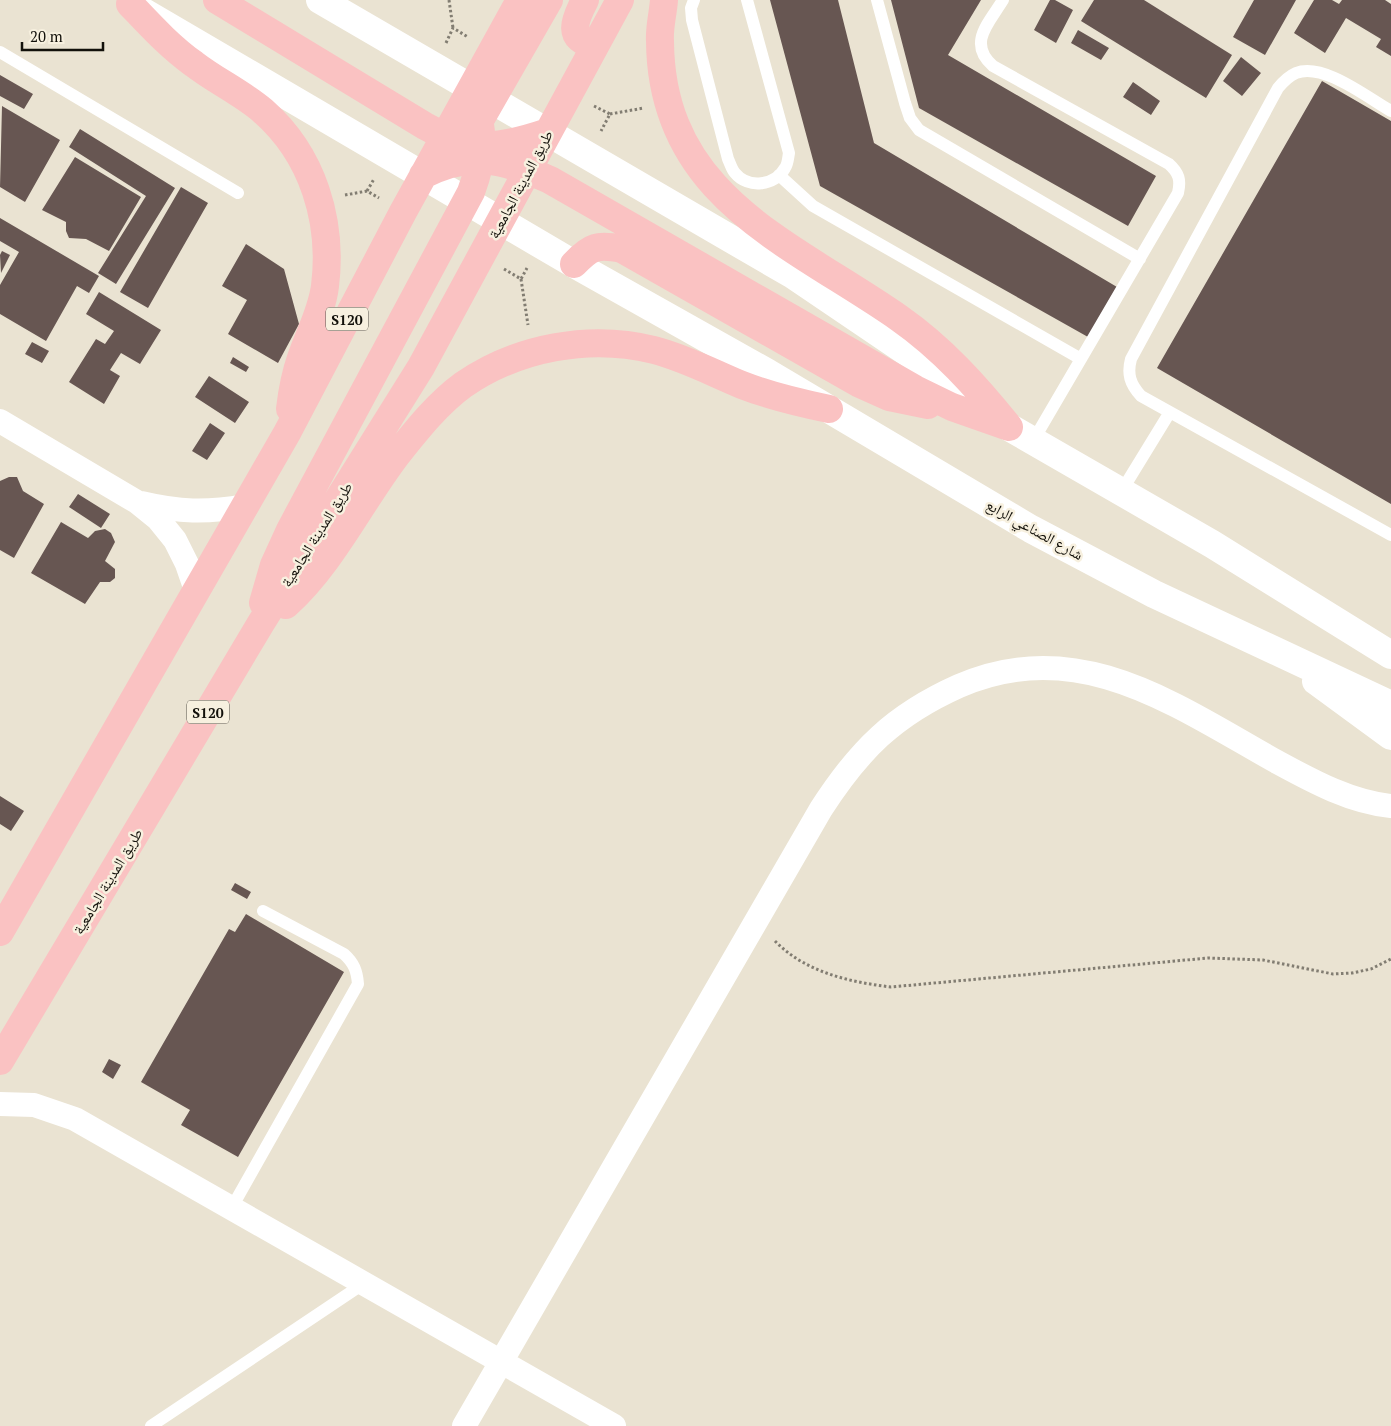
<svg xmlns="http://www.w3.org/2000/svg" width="1391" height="1426" font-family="'PT Serif','Noto Naskh Arabic',serif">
<rect width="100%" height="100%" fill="#eae3d2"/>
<path fill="#675652" d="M 770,0 L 838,0 L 874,143 L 1117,287 L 1088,337 L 820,186 Z
M 891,0 L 981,0 L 948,55 L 1156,176 L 1128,226 L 919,108 Z
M 1050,0 L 1055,0 L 1073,10 L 1056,43 L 1034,30 Z
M 1094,0 L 1144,0 L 1232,55 L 1206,98 L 1081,21 Z
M 1254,0 L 1296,0 L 1265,55 L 1233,37 Z
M 1314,0 L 1332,0 L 1339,4 L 1342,0 L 1385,0 L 1391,4 L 1391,56 L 1376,47 L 1381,39 L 1346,18 L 1325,53 L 1294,33 Z
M 1078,30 L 1109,48 L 1101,60 L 1071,43 Z
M 1241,57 L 1261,73 L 1242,96 L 1223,81 Z
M 0,75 L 33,94 L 24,109 L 0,96 Z
M 1322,81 L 1391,121 L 1391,504 L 1157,368 Z
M 1133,82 L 1160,101 L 1151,115 L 1123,97 Z
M 2,106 L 60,140 L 25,202 L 0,187 Z
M 80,129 L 175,188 L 116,284 L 98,273 L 146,196 L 69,147 Z
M 75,157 L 141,197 L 109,251 L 86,239 L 69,238 L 66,231 L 66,222 L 42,210 Z
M 181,187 L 208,203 L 148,308 L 120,292 Z
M 0,218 L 99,276 L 89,293 L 77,286 L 46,341 L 0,314 L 0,285 L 19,252 L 0,241 Z
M 246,244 L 284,269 L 299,324 L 278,363 L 228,334 L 247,300 L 222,286 Z
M 2,251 L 10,255 L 1,273 L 0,255 Z
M 99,292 L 161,330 L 140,364 L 121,353 L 110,370 L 120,376 L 104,404 L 69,382 L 96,339 L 105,344 L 114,331 L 86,314 Z
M 32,342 L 49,351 L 42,363 L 25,354 Z
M 233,357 L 249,367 L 246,372 L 230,363 Z
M 209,376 L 249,402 L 235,423 L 195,397 Z
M 210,423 L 225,433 L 207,460 L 192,451 Z
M 9,477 L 17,477 L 23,491 L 44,504 L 14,558 L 0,550 L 0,481 Z
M 78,494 L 110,514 L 101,528 L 69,507 Z
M 61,522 L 88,538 L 95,531 L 105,529 L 111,533 L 115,542 L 105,561 L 115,569 L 115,578 L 110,582 L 100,582 L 85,604 L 31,573 Z
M 0,796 L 24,811 L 11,831 L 0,824 Z
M 235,883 L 251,892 L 247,899 L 231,890 Z
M 246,914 L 344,972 L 238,1157 L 181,1125 L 190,1110 L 141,1082 L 229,929 L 235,932 Z
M 109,1059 L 121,1065 L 113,1079 L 102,1072 Z"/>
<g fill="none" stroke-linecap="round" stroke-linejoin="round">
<path stroke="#827d72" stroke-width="3" stroke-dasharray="2.5 2.5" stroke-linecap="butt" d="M 449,0 L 453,28
M 446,43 L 453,28 L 468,37
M 594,106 L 610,114 L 601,131
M 610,114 L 644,108
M 367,191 L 374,179
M 345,195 L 367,191 L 379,198
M 504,269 L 521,279 L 527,268
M 521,279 L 528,325
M 775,941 C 805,972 849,982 891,987 L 1208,958 L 1263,960 L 1333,974 L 1352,973 L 1371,969 L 1391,959"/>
<path stroke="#fff" stroke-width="12" d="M 694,0 L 691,8 L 692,20 L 728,159 C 730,163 732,170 735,173 C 748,189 775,186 785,168 C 788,164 788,158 789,153 L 747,0
M 877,0 L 905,103 L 910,118 L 919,130 L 1140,259
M 1003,0 C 989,23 967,43 993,66 L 1169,164 C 1179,173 1181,180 1178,193 L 1033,441
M 0,52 L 238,193
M 1391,111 C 1368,98 1323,62 1296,73 C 1289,76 1283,82 1278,88 L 1131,359 C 1127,374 1130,384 1141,396 L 1391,535
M 779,175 L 813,206 L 1081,359
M 1121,492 L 1170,412
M 231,1209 L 358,984 C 357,971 354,963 344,954 L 263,911
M 151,1426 L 363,1284"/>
<path stroke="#fff" stroke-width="24" d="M 0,421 L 137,502 L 158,519 L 175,540 L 187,564 L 196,590
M 141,503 C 179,512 206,513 245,506
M 0,1104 L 34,1105 L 75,1119 C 254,1222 435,1323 614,1426
M 464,1426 L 821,809 C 859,750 894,715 959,686 C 1079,633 1178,707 1279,763 C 1314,782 1351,802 1391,806"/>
<path stroke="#fff" stroke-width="28" d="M 320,0 L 793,275 L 914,357 L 1009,427 L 1212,544 L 1391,655
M 142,11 L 574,264 L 768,373 L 1031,529 L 1154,594 L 1391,705
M 1316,681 L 1391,736"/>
<path stroke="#fac2c2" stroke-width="28" d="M 217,0 L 425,126 C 472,152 498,149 548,132
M 585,0 C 575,19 565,41 596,44
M 664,0 C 663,14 659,28 660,41 C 661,197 790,242 899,318 C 942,348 977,387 1009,427
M 130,4 C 150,25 170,47 194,64 C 216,81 242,93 263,111 C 313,155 333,221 325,286 C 322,311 309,334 301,358 C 295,375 292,392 290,409
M 475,129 L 549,0
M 423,175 C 471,151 503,159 550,180 L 915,389 L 952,407 L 1009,427
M 574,264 C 591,246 598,244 622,249 L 860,384 L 889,397 L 928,405
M 263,603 L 274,565 L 290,530 L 471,192 C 486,152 484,129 471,89
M 286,605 C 332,563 359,505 396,456 C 416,431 437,404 463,385 C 518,347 590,334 654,350 C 685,358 713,373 742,385 C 770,396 800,403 829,409
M 0,932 L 287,433 L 403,212 L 520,0
M 0,1061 L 261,623 L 421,367 L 620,0"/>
</g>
<g text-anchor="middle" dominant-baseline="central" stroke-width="5" stroke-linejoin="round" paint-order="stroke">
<g fill="#f7f0df" stroke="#57534a" stroke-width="1">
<rect x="326" y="307.5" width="42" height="23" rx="4"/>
<rect x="187" y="700.5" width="42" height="23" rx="4"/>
</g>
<g font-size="14" font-weight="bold" fill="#12100a">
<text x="347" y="319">S120</text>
<text x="208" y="712">S120</text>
</g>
<g font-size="15" fill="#12100a" stroke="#f7f0df">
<text transform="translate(520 184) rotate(-62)">طريق المدينة الجامعية</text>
<text transform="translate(1035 529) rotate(29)">شارع الصناعي الرابع</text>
<text transform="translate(316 534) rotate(-58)">طريق المدينة الجامعية</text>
<text transform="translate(107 881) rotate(-59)">طريق المدينة الجامعية</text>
</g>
</g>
<path d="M22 42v8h81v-8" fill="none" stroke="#12100a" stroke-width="2.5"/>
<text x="30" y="42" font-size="15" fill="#12100a" stroke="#f7f0df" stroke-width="4" paint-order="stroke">20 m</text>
</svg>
